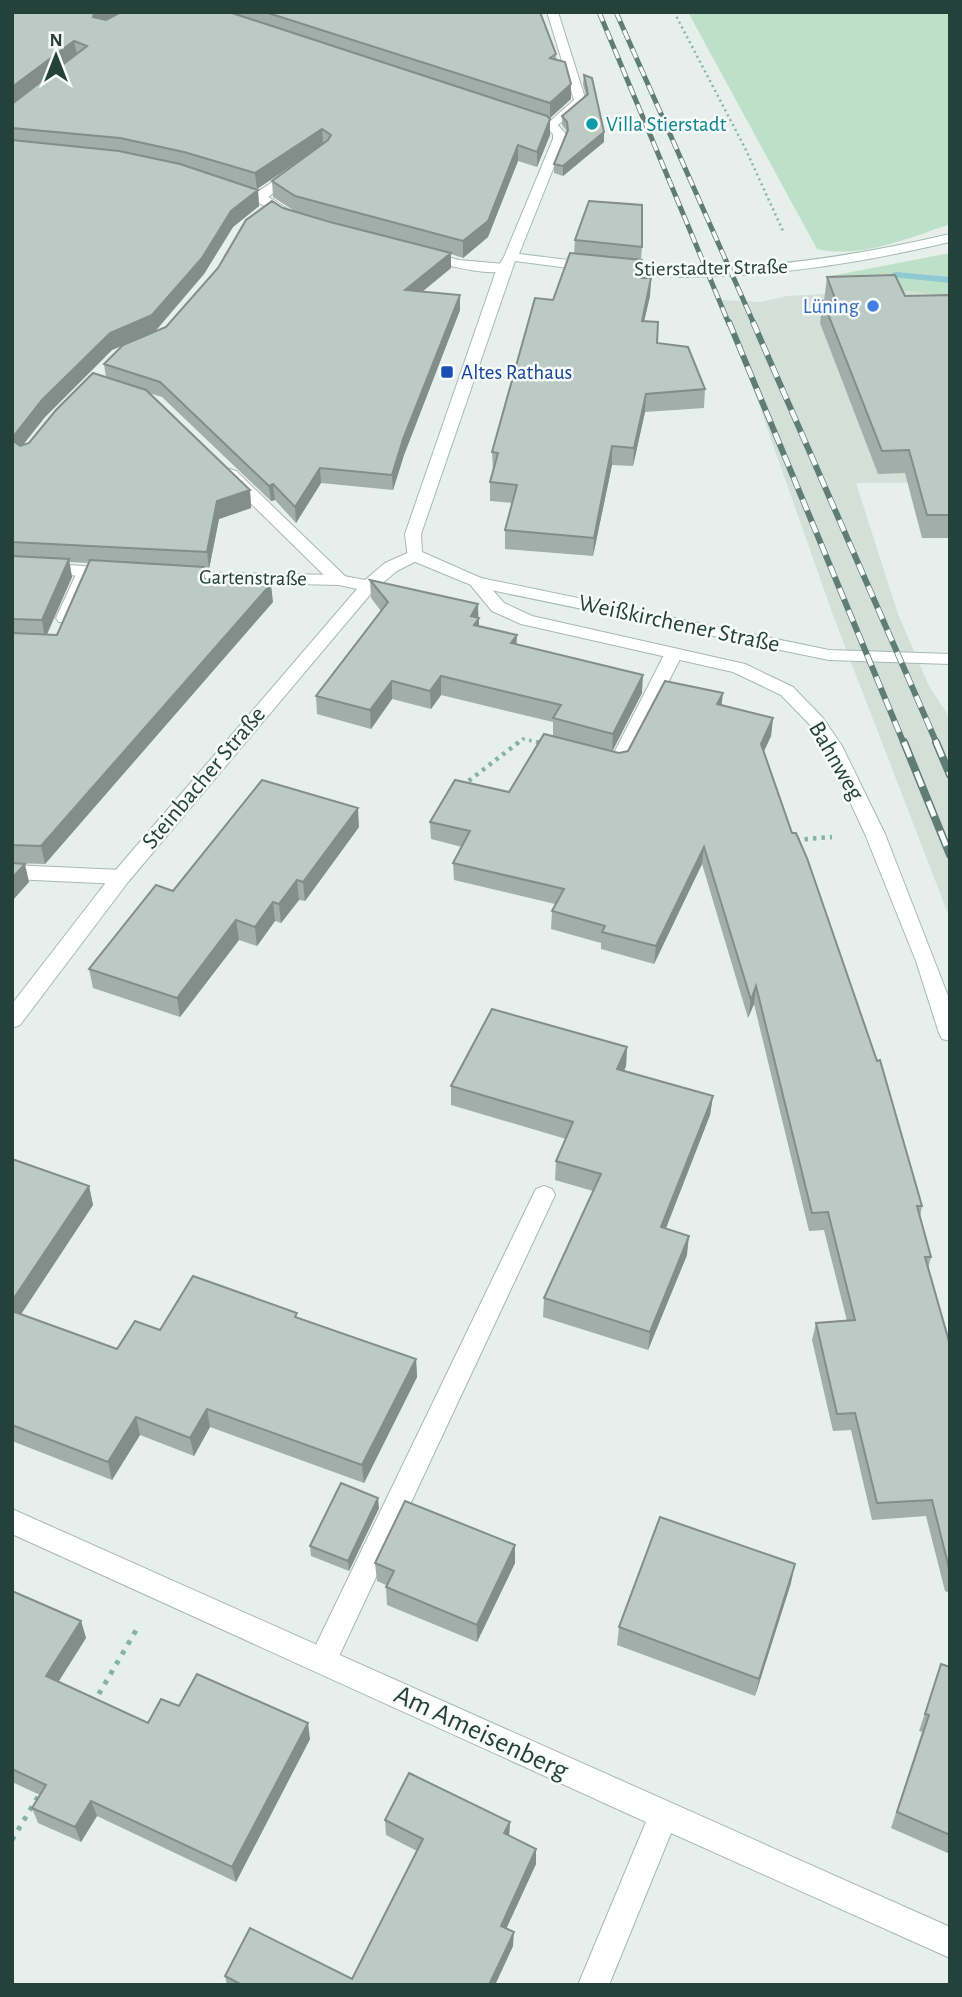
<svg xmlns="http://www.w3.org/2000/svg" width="962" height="1997" font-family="'Alegreya Sans',sans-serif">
<rect width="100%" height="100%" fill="#e6efeb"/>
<path fill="#d4dfda" d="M 898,290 L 944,297 L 950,482 L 856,483 L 898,614 L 929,686 L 950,718 L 950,919 L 834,618 L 722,300 L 761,302 L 787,296 Z"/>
<path fill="#bfe0c8" d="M 688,12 L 950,12 L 950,224 C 910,238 859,259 817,249 Z
M 950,253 L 950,297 L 898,290 L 831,276 Z"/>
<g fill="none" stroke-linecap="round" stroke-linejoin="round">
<path fill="#8ec9d4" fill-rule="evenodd" d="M 896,272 L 950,277 L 950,283 L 892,277 L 892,273 Z"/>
<g stroke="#a8b8b2" stroke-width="2">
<path id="lane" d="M 294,168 L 300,172 L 298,175 L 264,200 L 254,200 L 254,194 Z
M 230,469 L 236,471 L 345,576 L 347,580 L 345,584 L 333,584 L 224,477 L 222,474 L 224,471 Z
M 85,567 L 93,572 L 74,618 L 71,622 L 59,622 L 56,618 L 77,572 Z
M 674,648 L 683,653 L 626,766 L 619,768 L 596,762 L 594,758 L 596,754 L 613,755 L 665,653 Z
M 12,865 L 121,870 L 128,872 L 131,877 L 128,882 L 121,884 L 12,879 Z
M 544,1186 L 552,1189 L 555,1195 L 333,1669 L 323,1673 L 313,1669 L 309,1660 L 313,1651 L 533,1195 L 536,1189 Z"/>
</g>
<g stroke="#a8b8b2" stroke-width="2">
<path id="street" d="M 547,12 L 558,12 L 586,101 L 552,130 L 546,126 L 548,123 L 574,100 Z
M 234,185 L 264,194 L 300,217 L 293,221 L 288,220 L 254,200 L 229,192 L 228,189 Z
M 425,251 L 459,260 L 504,264 L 511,268 C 496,280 439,263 420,258 L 420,252 Z
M 414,550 L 420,551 L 422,555 L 420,559 L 397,571 L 374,590 L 128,882 L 20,1025 L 12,1028 L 12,1004 L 114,872 L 357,589 L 339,585 L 179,581 L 173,580 L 171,576 L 173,572 L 339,575 L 365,580 L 385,563 Z
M 12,561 L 111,568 L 119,573 L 111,578 L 12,571 Z
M 476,577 L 482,578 L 504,603 L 532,616 L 745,664 L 793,687 L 823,718 L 842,746 L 885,834 L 950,1001 L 950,1041 L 942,1039 L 939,1033 L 916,961 L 865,834 L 824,746 L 811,726 L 781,695 L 733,672 L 521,624 L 492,611 L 468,582 Z
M 12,1509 L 950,1927 L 950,1958 L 671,1833 L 609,1985 L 578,1985 L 646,1822 L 12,1534 Z"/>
</g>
<g stroke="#a4bbb3" stroke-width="2">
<path id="secondary" d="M 524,113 L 556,123 L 565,133 L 565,139 L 519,254 C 563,259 608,266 652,268 C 753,272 852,257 950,234 L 950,242 C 852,265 754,280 653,276 C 607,274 561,267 515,261 L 421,534 L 422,552 L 481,578 L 829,650 L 950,654 L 950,664 L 829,660 L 476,587 L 408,559 L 405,534 L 497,268 L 504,257 L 553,139 L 553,134 L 548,129 L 520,120 L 520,114 Z"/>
</g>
<path stroke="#86b3a5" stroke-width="2.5" stroke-dasharray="2 3.5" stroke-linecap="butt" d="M 674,12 L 745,148 L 783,231"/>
<path stroke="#86b3a5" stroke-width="3.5" stroke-dasharray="2.5 4.5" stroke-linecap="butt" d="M 517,744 L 523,739 L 542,743"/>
<path stroke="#86b3a5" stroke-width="4.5" stroke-dasharray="3.5 5" stroke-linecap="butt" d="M 537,742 L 542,743
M 462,786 L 519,742
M 796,840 L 832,837"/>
<path stroke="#86b3a5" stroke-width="5" stroke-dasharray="4.5 7" stroke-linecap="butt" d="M 93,1704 L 138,1627
M 12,1840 L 42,1790"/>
<use href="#lane" fill="#fff" fill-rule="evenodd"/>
<use href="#street" fill="#fff" fill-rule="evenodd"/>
<use href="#secondary" fill="#fff" fill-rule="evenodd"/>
<g stroke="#5f7d75" stroke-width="5">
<path id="rail-far2" d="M 599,12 L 729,324
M 616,12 L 754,324"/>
</g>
<g stroke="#5f7d75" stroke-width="6">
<path id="rail-far1" d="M 729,322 L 904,744
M 753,322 L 937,744"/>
</g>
<g stroke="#5f7d75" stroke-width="8">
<path id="rail" d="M 904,742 L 950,855
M 936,742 L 950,775"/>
</g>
<use href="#rail-far2" stroke="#f7fbf9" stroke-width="3.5" stroke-dasharray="10" stroke-linecap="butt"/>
<use href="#rail-far1" stroke="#f7fbf9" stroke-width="4.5" stroke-dasharray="12" stroke-linecap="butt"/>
<use href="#rail" stroke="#f7fbf9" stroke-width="5" stroke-dasharray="16" stroke-linecap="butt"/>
</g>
<path fill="#a1aea9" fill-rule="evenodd" d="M 12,12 L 540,12 L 571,99 L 550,118 L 550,135 L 537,167 L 518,161 L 488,237 L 463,258 L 451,254 L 451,268 L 422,292 L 460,310 L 404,455 L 393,490 L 321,483 L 296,523 L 275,500 L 271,501 L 162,397 L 149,393 L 250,490 L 251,508 L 219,519 L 209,569 L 204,569 L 205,579 L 273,602 L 45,864 L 14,863 L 29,882 L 12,901 ZM 312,152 L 272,181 L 273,197 L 296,212 L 374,233 L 283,208 L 166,327 L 155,332 L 204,274 L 233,227 L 259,206 L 258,190 L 231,181 L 257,189 ZM 123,345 L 104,364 L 106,377 L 29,443 L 23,445 L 45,417 L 112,350 ZM 69,562 L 89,563 L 57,635 L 47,635 L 72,577 Z
M 584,75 L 604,142 L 563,176 L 554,173 L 554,164 L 567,131 L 562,125 L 562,116 L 586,96 L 583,84 Z
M 575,240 L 642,247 L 641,260 L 642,278 L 651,278 L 650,296 L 644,321 L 657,343 L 705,389 L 704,408 L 645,412 L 633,466 L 612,465 L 593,556 L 505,549 L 505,530 L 513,503 L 490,501 L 490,482 L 493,471 L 492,452 L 553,300 L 574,254 Z
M 827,277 L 905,296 L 950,295 L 950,538 L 922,538 L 905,473 L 878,474 L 820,323 L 823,301 L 824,301 Z
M 370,580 L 478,604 L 479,627 L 516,645 L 642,693 L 612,751 L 619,753 L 628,751 L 721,705 L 773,718 L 771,736 L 764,751 L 922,1206 L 920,1217 L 931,1257 L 928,1269 L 950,1345 L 950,1593 L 945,1591 L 926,1516 L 872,1520 L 851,1430 L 833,1431 L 812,1340 L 816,1323 L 847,1321 L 824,1230 L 809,1231 L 754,1004 L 748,1018 L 702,864 L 654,964 L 601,949 L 601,943 L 551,929 L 552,911 L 555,904 L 454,880 L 453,863 L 462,847 L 431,839 L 430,822 L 509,792 L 553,736 L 553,722 L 441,695 L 431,709 L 392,699 L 371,729 L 317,714 L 316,696 L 381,611 L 371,598 Z
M 359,827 L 305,901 L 299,900 L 281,923 L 275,921 L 257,946 L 239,940 L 180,1017 L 93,988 L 89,969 L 173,891 Z
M 627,1047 L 626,1066 L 624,1071 L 713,1096 L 710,1115 L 666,1228 L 687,1255 L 648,1350 L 543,1317 L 544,1298 L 593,1191 L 555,1180 L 556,1161 L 566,1139 L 451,1105 L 451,1086 Z
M 12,1159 L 89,1186 L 93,1205 L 21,1314 L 117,1349 L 160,1330 L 298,1318 L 416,1359 L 417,1377 L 364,1483 L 210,1427 L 194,1456 L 140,1435 L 112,1480 L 12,1441 Z
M 379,1508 L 349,1571 L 311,1556 L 310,1546 Z
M 375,1563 L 515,1563 L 477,1642 L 387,1605 L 386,1587 L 386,1585 L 377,1581 Z
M 791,1583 L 755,1696 L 617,1645 L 619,1627 Z
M 12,1591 L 81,1621 L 86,1638 L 58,1682 L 148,1723 L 179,1706 L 310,1739 L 236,1882 L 97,1816 L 81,1842 L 38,1823 L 32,1808 L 40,1795 L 12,1782 Z
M 941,1664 L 950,1667 L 950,1854 L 891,1828 L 922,1732 L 919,1731 Z
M 385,1820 L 510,1822 L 509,1836 L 536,1849 L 536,1864 L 506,1929 L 513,1946 L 495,1985 L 227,1985 L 225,1976 L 352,1979 L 417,1851 L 386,1835 Z"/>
<path fill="#838d89" d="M 96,12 L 128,12 L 96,28 L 93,17 L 94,13 Z
M 74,41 L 77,55 L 12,104 L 12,87 Z
M 571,84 L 571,99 L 550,118 L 550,103 Z
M 550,119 L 550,135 L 537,167 L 537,152 Z
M 322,129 L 323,144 L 257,189 L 255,173 Z
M 604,132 L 604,142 L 563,176 L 563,166 Z
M 518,145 L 518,161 L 488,237 L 463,258 L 463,241 Z
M 258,190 L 259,206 L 233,227 L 204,274 L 154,332 L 112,350 L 45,417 L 14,456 L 12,438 L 42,400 L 231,211 Z
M 451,253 L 451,268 L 406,305 L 405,290 Z
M 651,278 L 650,296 L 640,339 L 642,321 Z
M 460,295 L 460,310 L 404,455 L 393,490 L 392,475 L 403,439 Z
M 646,394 L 645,412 L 633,466 L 634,448 Z
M 612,446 L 612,465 L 593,556 L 594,538 Z
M 320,468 L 321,483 L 296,523 L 295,507 Z
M 273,484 L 275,500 L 271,501 L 269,486 Z
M 250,490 L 251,508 L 219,519 L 209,569 L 207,552 L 217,501 Z
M 69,559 L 72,577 L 45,638 L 42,620 Z
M 204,567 L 206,585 L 201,579 Z
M 271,584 L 273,602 L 45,864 L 41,846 Z
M 478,604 L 478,619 L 479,618 L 479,636 L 471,616 Z
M 517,635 L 516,653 L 511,643 Z
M 643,675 L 642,693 L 612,752 L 613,734 Z
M 441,676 L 441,695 L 431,709 L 430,691 Z
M 392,681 L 392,699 L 371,729 L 370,710 Z
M 723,693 L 721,710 L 717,704 Z
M 773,718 L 771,736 L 759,762 L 761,744 Z
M 358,808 L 359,827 L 305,901 L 303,882 Z
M 704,847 L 702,864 L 654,964 L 656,946 Z
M 25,864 L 29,882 L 12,901 L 12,878 Z
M 297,880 L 299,900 L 281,923 L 279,904 Z
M 273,902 L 275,921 L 257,946 L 255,927 Z
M 236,920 L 239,940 L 180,1017 L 177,998 Z
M 756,986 L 754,1004 L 748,1018 L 751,1000 Z
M 627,1047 L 626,1066 L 616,1088 L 617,1069 Z
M 713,1096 L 710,1115 L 659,1246 L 661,1227 Z
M 89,1186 L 93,1205 L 12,1328 L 12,1301 Z
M 689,1236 L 687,1255 L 648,1350 L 650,1332 Z
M 416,1359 L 417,1377 L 364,1483 L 362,1465 Z
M 207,1409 L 210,1427 L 194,1456 L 190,1438 Z
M 136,1417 L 140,1435 L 112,1480 L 108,1462 Z
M 378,1498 L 379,1508 L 349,1571 L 348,1561 Z
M 515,1545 L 515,1563 L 477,1642 L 477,1625 Z
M 795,1564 L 791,1583 L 755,1696 L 759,1679 Z
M 81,1621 L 86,1638 L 52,1692 L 46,1676 Z
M 308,1723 L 310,1739 L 236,1882 L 232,1867 Z
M 91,1801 L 97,1816 L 81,1842 L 75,1827 Z
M 510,1822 L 509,1837 L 504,1833 Z
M 536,1849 L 536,1864 L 501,1940 L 501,1926 Z
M 514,1932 L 513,1946 L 495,1985 L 489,1985 Z"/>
<path fill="#bbcac4" stroke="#838d89" stroke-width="2" d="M 12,12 L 96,12 L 94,13 L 93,17 L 106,20 L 121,12 L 229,12 L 547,116 L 550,119 L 537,152 L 518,145 L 488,221 L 463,241 L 295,196 L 272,181 L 328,140 L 331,135 L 322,129 L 255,173 L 184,152 L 120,138 L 12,128 L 12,104 L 87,46 L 74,41 L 12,87 Z
M 265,12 L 540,12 L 556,54 L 550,58 L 565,62 L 571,84 L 550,103 Z
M 584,75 L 592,78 L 604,132 L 563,166 L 554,164 L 568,130 L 567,122 L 562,116 L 588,94 Z
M 12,140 L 119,151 L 180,164 L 258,190 L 231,211 L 202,258 L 152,315 L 110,333 L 42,400 L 12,438 Z
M 272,201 L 283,208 L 330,222 L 451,253 L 405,290 L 460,295 L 403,439 L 392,475 L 320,468 L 295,507 L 273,484 L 269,486 L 160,382 L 104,364 L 123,345 L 166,327 L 218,268 L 246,220 Z
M 589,201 L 642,205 L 642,247 L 575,240 Z
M 570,253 L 642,260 L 642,278 L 651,278 L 642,321 L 658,322 L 657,343 L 688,347 L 705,389 L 646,394 L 634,448 L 612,446 L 594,538 L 505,530 L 517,485 L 490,482 L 498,453 L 492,452 L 535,298 L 553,300 Z
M 895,275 L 905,296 L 950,295 L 950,515 L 927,515 L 909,450 L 882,451 L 823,301 L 836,301 L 827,277 Z
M 93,373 L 146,390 L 250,490 L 217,501 L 207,552 L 12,542 L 12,440 L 20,446 L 29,443 L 56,410 Z
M 12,556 L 69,559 L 42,620 L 12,619 Z
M 90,560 L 204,567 L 201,579 L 271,584 L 41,846 L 12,845 L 12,633 L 57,635 Z
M 370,580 L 478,604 L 471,616 L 479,618 L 474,625 L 517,635 L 511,643 L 643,675 L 613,734 L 553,718 L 561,705 L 441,676 L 430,691 L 392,681 L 370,710 L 316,696 L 388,602 Z
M 665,681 L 723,693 L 717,704 L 773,718 L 761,744 L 792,833 L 796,833 L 807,858 L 877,1061 L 880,1060 L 922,1206 L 917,1206 L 931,1257 L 925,1257 L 950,1345 L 950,1572 L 932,1500 L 877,1503 L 855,1413 L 837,1414 L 816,1323 L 855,1320 L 828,1212 L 812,1213 L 756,986 L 751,1000 L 704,847 L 656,946 L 602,932 L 605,926 L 552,911 L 564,889 L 453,863 L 470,831 L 430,822 L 455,780 L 509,792 L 544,734 L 619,753 L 628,751 Z
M 262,780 L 358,808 L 303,882 L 297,880 L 279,904 L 273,902 L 255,927 L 236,920 L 177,998 L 89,969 L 156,885 L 173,891 Z
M 12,863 L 25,864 L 12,878 Z
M 492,1009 L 627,1047 L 617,1069 L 713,1096 L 661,1227 L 689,1236 L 650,1332 L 544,1298 L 601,1174 L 556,1161 L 573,1122 L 451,1086 Z
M 12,1159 L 89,1186 L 12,1301 Z
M 193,1276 L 297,1313 L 295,1317 L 416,1359 L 362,1465 L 207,1409 L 190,1438 L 136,1417 L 108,1462 L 12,1425 L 12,1311 L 117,1349 L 135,1321 L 160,1330 Z
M 341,1483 L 378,1498 L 348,1561 L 310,1546 Z
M 405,1501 L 515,1545 L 477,1625 L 386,1587 L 394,1571 L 375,1563 Z
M 660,1517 L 795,1564 L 759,1679 L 619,1627 Z
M 12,1591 L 81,1621 L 46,1676 L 148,1723 L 161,1699 L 179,1706 L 197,1674 L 308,1723 L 232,1867 L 91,1801 L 75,1827 L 32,1808 L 46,1785 L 12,1769 Z
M 941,1664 L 950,1667 L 950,1835 L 897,1812 L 929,1715 L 925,1714 Z
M 409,1773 L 510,1822 L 504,1833 L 536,1849 L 501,1926 L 514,1932 L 489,1985 L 242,1985 L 225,1976 L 250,1928 L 352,1979 L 423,1839 L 385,1820 Z"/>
<circle fill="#0f9aa8" stroke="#f7fbf9" stroke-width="2.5" cx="592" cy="124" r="7"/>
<circle fill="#3f7fe0" stroke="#f7fbf9" stroke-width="2.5" cx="873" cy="306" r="7"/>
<rect fill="#1a4fb4" stroke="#f7fbf9" stroke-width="2.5" x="440" y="365" width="14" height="14" rx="3.5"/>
<g text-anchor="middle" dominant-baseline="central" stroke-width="5" stroke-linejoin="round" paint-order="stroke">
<g font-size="21" fill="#0d838f" stroke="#f7fbf9" text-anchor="start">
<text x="606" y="124">Villa Stierstadt</text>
</g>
<g font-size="21" fill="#24423a" stroke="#f7fbf9">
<text transform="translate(711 268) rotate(-1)">Stierstadter Straße</text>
<text transform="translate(253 578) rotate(1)">Gartenstraße</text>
</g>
<g font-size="21" fill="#366cbe" stroke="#f7fbf9" text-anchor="end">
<text x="859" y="306">Lüning</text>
</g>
<g font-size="21" fill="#164399" stroke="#f7fbf9" text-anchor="start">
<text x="461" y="372">Altes Rathaus</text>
</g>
<g font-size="24" fill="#24423a" stroke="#f7fbf9">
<text transform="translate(679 624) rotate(12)">Weißkirchener Straße</text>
<text transform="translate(836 761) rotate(60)">Bahnweg</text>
<text transform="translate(204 778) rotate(-50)">Steinbacher Straße</text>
</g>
<g font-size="28" fill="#24423a" stroke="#f7fbf9">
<text transform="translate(481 1733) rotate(25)">Am Ameisenberg</text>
</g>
</g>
<rect width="962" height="1997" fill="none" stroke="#24423a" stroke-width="28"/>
<g transform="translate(56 56)" stroke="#f7fbf9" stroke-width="5" paint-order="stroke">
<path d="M0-5L12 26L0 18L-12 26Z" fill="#24423a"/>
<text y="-10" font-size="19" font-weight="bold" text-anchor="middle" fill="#24423a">N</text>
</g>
</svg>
